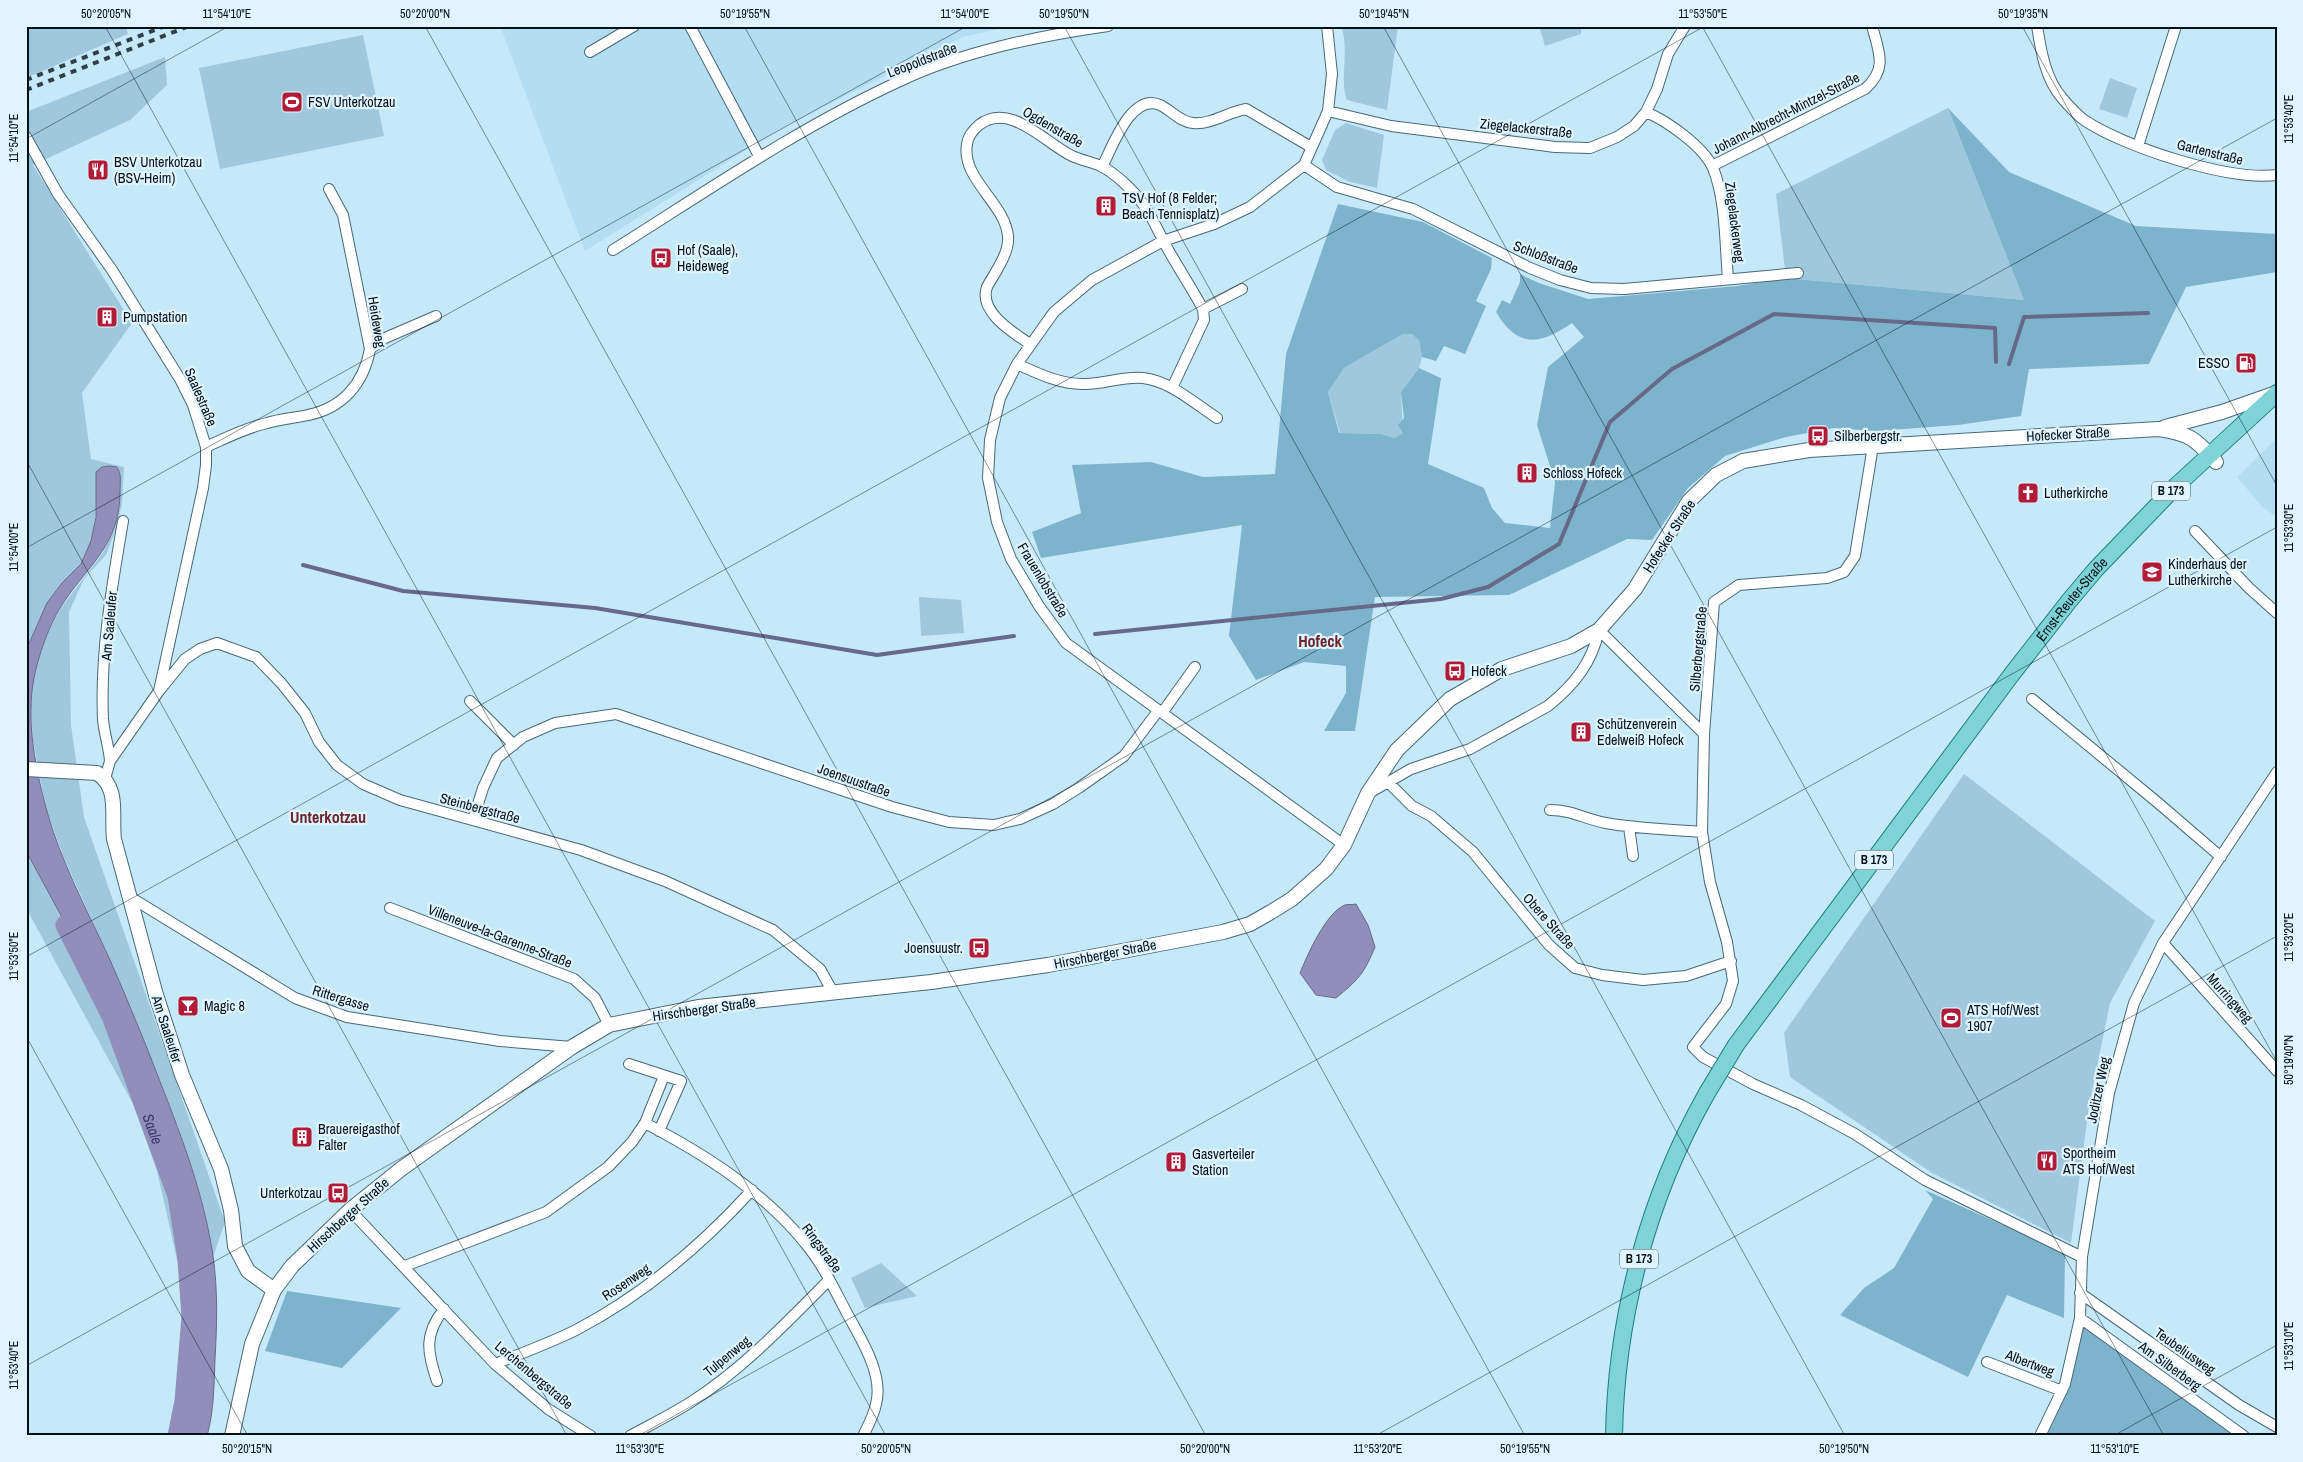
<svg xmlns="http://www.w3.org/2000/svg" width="2303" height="1462" font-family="'Archivo Narrow',sans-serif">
<rect width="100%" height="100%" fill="#c6e9fa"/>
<path fill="#b3def2" d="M 500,26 L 1013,26 L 963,37 L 780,129 L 585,251 Z
M 2277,438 L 2277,517 L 2263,508 L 2237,477 Z"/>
<path fill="#9fc8dd" d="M 26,26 L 126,26 L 128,34 L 26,78 Z
M 1341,26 L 1398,26 L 1387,110 L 1347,100 C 1339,81 1350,49 1341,26 Z
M 1539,26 L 1581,26 L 1581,34 L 1545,46 Z
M 363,35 L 384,136 L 220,169 L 199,68 Z
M 165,57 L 167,85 L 130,120 L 33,165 L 132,323 L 82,393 L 91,459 L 124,467 L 122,504 L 116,529 L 106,555 L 84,579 L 69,612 L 71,725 L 84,817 L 225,1222 L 213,1257 L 199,1192 L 179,1129 L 132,1010 L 64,858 L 46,809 L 33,740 L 30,698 L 36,667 L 44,641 L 60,609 L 103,553 L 115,529 L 120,504 L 120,472 L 96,472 C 96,502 98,536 82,563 C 77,570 68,576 63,582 C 48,599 34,629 26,650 L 26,112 Z
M 2110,78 L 2137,88 L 2127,118 L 2099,109 Z
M 1948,108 L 2024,300 L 1786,278 L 1776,194 Z
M 1346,123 L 1384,135 L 1377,188 L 1350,182 L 1326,170 L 1322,160 L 1335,130 Z
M 1403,334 L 1412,334 L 1420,340 L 1422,357 L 1419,368 L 1401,392 L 1403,433 L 1394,438 L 1381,434 L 1340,433 L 1328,392 L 1344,368 Z
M 919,597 L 961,600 L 964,633 L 921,636 Z
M 1964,774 L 2155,921 L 2110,1003 L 2089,1106 L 2071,1243 L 1932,1173 L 1790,1077 L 1784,1033 Z
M 26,851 L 114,1013 L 163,1137 L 183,1197 L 194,1261 L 198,1318 L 186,1299 L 157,1171 L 133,1104 L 26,908 Z
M 881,1263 L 917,1296 L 865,1308 L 851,1278 Z"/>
<path fill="#7eb3cd" d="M 1948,108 L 2009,172 L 2136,226 L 2277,234 L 2277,272 L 2186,287 L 2149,364 L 2029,369 L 2021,416 L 1958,425 L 1876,431 L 1834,428 L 1786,437 L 1725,456 L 1688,488 L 1652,540 L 1627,539 L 1509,595 L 1375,597 L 1355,731 L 1324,731 L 1346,693 L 1346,666 L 1304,662 L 1256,680 L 1229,636 L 1242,525 L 1041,558 L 1032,532 L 1081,513 L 1072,465 L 1151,462 L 1203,477 L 1275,474 L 1286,354 L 1338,204 L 1423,222 L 1492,258 L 1491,269 L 1476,301 L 1486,306 L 1465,354 L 1444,346 L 1436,361 L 1422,357 L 1419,340 L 1412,334 L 1403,334 L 1344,368 L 1328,392 L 1339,433 L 1381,434 L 1394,438 L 1403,433 L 1398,425 L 1404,418 L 1401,392 L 1419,368 L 1441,378 L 1428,464 L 1484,488 L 1492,508 L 1505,523 L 1550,528 L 1555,482 L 1537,425 L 1548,367 L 1584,337 L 1572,323 C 1540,345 1518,349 1496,312 L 1502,300 L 1510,304 L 1520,282 L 1520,274 L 1539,283 L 1588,299 L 1737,286 L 1786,278 L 2024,300 Z
M 1925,1190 L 2065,1253 L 2064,1318 L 2007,1295 L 1968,1377 L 1840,1315 L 1864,1288 L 1894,1268 L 1933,1199 Z
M 287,1291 L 401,1308 L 342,1368 L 265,1351 Z
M 2080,1318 L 2244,1436 L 2041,1436 L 2062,1391 Z"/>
<path fill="#928ebb" stroke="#68688a" d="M 109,466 L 117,467 C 122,475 120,483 120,492 C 120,547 86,566 60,608 C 50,625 42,646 37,665 C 24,711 34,762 46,808 C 60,860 87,910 110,960 C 128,1001 145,1042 161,1084 C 183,1140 204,1196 213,1256 C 218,1290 217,1325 215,1359 C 214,1385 214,1411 207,1436 L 180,1436 L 194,1365 L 198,1318 L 194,1261 L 183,1197 L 163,1137 L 114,1013 L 26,851 L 26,650 L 47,603 L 62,583 L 81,564 L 91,541 L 96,517 L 96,472 L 102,467 Z
M 1356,904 L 1368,925 L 1375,947 C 1364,974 1358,980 1336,998 L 1316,995 L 1300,973 C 1307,956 1326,912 1345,905 C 1347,904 1353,905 1356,904 Z"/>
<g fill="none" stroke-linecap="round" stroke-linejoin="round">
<path stroke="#68688a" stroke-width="4" d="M 2009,364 L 2024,317 L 2148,313
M 303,565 L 403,591 L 595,608 L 877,655 L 1014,636
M 1095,634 L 1441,599 L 1488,587 L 1559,544 L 1610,422 L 1672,369 L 1774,314 L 1995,328 L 1996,362"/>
<path stroke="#928ebb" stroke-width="21" id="s1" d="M 66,925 L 112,1016 L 178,1196 L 188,1260 L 192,1317 L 185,1401 L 178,1436"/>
<g stroke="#486876" stroke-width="12">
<path id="street" d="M 690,26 L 759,156
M 1327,26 L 1332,74 L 1328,111 L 1304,165 L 1250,207 L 1214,224 L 1163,241 L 1092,280 L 1054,312 L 1017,364 L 1000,398 L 990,440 L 988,478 L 997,522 L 1011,559 L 1039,606 L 1066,643 L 1344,845
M 2037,26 C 2041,51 2045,78 2062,98 C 2068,105 2076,114 2084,120 C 2124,147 2228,181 2277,175
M 590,52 L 634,26
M 1328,111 L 1391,126 L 1555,147 L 1590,148 L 1617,137 L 1634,126 L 1646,112 L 1657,89 L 1668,54 L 1685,26
M 1646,112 C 1667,121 1703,146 1713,168 C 1726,200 1725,245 1728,279
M 26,137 L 58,194 L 112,270 L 180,379 L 193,405 L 206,447 L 206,465 L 203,488 L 159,691 L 110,761 L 105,779
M 2138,146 L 2176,26
M 1304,165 L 1337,187 L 1413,209 L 1530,268 L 1560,280 L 1591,288 L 1624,289 L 1798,273
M 1712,166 L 1865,89 C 1888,69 1879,52 1872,26
M 1102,167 C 1112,148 1131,92 1160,105 C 1171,110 1180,122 1193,123 C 1211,125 1228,112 1246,109 L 1311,147
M 613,250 C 707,191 798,128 900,81 C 964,51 1038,36 1108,26
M 1203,309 L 1242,289
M 1030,344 C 1014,333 978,312 987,287 C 990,281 995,274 998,268 C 1004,258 1009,247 1008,236 C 1005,203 961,179 967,144 C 968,136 973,130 979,125 C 1010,101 1045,143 1072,156 C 1081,160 1091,162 1101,166 C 1116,174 1133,190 1143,204 C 1152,216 1158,231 1165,244 C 1177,266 1191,287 1203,309 L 1204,320 L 1172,388
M 370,349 L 385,338 L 436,316
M 1017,364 C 1037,373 1059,384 1082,384 C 1102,385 1122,376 1143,378 C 1170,381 1194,403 1217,418
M 1873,446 L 1855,556 L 1844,572 L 1827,578 L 1739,585 L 1714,602 L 1704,734 L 1702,832 L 1710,882 L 1727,942 L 1733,981 L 1726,1004 L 1693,1047 L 1703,1057 L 1753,1084 L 1801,1105 L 1855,1134 L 1925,1180 L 2082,1257
M 206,447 C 226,438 245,428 267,423 C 280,419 295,418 308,415 C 343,408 364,383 370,349 L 343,215 L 329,189
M 2195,531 L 2249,588 L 2277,613
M 1599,630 L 1704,734
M 159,691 L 185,659 L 200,649 L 217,643 L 256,657 L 282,684 L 305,713 L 319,742 L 337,765 L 363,784 L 400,800 L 581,850 L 665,881 L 773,930 L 820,969 L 834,994
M 2032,699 L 2157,802 L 2221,857
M 470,701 L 514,745
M 1162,713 L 1195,667
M 110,761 C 109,747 104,733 103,719 C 100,653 112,586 123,521
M 1388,782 L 1412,806 L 1431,816 L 1473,852 L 1549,945 L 1575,968 L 1602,975 L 1643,980 L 1686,976 L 1731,961
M 1369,793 L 1411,769 L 1470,749 L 1548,706 C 1574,685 1592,663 1599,630
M 1550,810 C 1573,810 1584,819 1606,823 C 1638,829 1670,829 1702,832
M 473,820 L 483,788 L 497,758 L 523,737 L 555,723 L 616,714 L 892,807 L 949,822 L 994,825 L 1020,819 L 1053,804 L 1080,787 L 1124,756 L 1158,711
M 1629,827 L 1633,856
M 130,897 L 295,998 L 347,1017 L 500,1041 L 572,1047
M 390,908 L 574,979 L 595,998 L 609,1025
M 2163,943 L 2277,1071
M 629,1064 L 681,1081 L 659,1131
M 645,1123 C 704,1154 763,1191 805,1243 C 823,1264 835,1291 848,1315 C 861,1339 884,1375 876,1404 C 874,1415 868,1426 863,1436
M 350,1210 L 495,1364 L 548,1409 L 591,1436
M 405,1266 L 546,1212 L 608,1167 L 632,1142 L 645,1123 L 664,1076
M 2080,1293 L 2239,1405 L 2277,1427
M 2080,1318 L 2244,1436
M 1987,1362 L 2062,1391
M 495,1364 C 522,1353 550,1343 576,1330 C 643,1295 701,1246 752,1190
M 437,1381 C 427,1352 424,1334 444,1309
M 630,1436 C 650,1425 672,1414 691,1402 C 743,1369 786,1323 829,1280
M 2040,1436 L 2065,1384 L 2080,1318 L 2082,1257 L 2109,1093 L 2134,1003 L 2163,943 L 2277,772"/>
</g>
<g stroke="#486876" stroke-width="16">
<path id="secondary" d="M 2165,427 L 2222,412 L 2276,393
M 26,769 L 97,773 C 120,788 111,816 114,839 L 156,995 L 182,1075 L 221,1169 L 231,1210 L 235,1246 L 248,1271 L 274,1290
M 232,1436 L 252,1344 L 274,1290 L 292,1266 L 350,1210 L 401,1169 L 572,1047 L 609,1025 L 698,1007 L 931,982 L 1048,965 L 1223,932 L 1250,924 L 1271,912 L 1292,899 L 1326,869 L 1344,845 L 1368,793 L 1397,750 L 1450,699 L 1502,669 L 1571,646 L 1599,630 L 1635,589 L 1689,501 L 1716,475 L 1743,461 L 1809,450 L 2158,429 C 2189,433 2196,439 2216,462"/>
</g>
<g stroke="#1c7c82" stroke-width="18">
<g id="primary">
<path id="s2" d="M 1736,1045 L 2012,674 L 2069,601 L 2096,569 L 2176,486 L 2277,393"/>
<path d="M 1614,1436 C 1616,1317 1648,1197 1707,1093"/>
</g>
</g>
<use href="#street" stroke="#fff" stroke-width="10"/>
<use href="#secondary" stroke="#fff" stroke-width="14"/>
<use href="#primary" stroke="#7ed3d7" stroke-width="16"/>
<path stroke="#2f3f48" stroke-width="4" stroke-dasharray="6 6" stroke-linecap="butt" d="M 26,80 L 165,26
M 26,90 L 189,26"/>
<g stroke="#1c7c82" stroke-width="18" stroke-linecap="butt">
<path id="primary-bridge" d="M 1707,1093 L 1736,1045"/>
</g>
<use href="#primary-bridge" stroke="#7ed3d7" stroke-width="16"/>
</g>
<path fill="none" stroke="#051016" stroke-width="1" stroke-opacity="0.45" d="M 105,26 L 886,1436M 425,26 L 1206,1436M 744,26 L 1525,1436M 1064,26 L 1845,1436M 1383,26 L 2164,1436M 1702,26 L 2277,1062M 2022,26 L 2277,486M 26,139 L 229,26M 26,460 L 567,1436M 26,548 L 967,26M 26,957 L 1705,26M 26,1036 L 248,1436M 26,1366 L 2277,118M 638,1436 L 2277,527M 1375,1436 L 2277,936M 2113,1436 L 2277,1345"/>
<defs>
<g id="stadium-square" transform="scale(1.125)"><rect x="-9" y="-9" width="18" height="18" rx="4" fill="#b01c37" stroke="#dff4fe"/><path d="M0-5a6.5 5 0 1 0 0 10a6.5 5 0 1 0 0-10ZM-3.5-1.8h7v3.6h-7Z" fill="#fff"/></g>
<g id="restaurant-square" transform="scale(1.125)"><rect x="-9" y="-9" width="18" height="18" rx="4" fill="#b01c37" stroke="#dff4fe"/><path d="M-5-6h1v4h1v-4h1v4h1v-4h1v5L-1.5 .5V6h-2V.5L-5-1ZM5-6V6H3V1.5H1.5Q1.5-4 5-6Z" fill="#fff"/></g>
<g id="building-square" transform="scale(1.125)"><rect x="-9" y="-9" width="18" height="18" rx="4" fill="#b01c37" stroke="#dff4fe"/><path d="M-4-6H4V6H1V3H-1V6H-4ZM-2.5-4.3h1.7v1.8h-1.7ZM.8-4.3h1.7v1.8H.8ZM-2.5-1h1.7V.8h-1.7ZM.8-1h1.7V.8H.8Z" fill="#fff"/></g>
<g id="bus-square" transform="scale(1.125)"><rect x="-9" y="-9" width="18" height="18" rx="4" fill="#b01c37" stroke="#dff4fe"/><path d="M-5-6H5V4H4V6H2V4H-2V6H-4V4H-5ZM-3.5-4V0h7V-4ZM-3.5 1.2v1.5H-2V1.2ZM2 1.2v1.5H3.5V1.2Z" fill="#fff"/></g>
<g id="fuel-square" transform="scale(1.125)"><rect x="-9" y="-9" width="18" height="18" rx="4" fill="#b01c37" stroke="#dff4fe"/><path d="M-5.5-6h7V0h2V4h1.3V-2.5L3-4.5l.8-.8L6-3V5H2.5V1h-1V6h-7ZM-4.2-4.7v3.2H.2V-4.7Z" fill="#fff"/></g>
<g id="church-square" transform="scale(1.125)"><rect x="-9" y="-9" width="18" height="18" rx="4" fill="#b01c37" stroke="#dff4fe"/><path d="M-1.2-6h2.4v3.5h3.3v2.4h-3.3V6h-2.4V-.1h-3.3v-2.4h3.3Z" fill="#fff"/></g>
<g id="school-square" transform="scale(1.125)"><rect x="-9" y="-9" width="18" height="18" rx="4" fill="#b01c37" stroke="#dff4fe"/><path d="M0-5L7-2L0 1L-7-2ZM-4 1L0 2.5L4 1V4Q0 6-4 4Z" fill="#fff"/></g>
<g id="bar-square" transform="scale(1.125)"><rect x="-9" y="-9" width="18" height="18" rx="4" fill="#b01c37" stroke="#dff4fe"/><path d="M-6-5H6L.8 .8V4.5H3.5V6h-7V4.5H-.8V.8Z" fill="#fff"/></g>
</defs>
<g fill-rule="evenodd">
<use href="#stadium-square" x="292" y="102"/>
<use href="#restaurant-square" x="98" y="170"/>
<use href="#building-square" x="1106" y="206"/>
<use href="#bus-square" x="661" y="258"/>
<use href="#building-square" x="107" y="317"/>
<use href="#fuel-square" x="2246" y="363"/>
<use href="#bus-square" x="1818" y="436"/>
<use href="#building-square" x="1527" y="473"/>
<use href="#church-square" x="2028" y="493"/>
<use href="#school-square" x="2152" y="572"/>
<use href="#bus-square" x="1455" y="671"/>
<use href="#building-square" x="1581" y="732"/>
<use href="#bus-square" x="979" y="948"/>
<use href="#bar-square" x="188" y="1006"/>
<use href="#stadium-square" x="1951" y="1018"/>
<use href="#building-square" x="302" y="1137"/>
<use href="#restaurant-square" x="2047" y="1161"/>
<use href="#building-square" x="1176" y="1162"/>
<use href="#bus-square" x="338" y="1193"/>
</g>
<g text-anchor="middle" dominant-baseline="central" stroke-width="4.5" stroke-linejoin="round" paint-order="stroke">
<g fill="#dff4fe" stroke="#46545c" stroke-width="1">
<rect x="2152" y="481.5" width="38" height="19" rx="4"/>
<rect x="1855" y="850.5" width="38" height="19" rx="4"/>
<rect x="1620" y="1249.5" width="38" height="19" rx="4"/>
</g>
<g font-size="12" font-weight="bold" fill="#051016">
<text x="2171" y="491">B 173</text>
<text x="1874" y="860">B 173</text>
<text x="1639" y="1259">B 173</text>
</g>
<g font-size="14" fill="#051016" stroke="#dff4fe">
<text transform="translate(922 60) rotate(-21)">Leopoldstraße</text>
<text transform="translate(1786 113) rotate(-27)">Johann-Albrecht-Mintzel-Straße</text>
<text transform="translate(1053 127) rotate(30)">Ogdenstraße</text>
<text transform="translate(1526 128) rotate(6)">Ziegelackerstraße</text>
<text transform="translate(2210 152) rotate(14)">Gartenstraße</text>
<text transform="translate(1735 222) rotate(83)">Ziegelackerweg</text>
<text transform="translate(1546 257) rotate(21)">Schloßstraße</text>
<text transform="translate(377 322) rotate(81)">Heideweg</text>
<text transform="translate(201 397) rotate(67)">Saalestraße</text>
<text transform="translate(2068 434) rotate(-3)">Hofecker Straße</text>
<text transform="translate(1669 536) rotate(-57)">Hofecker Straße</text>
<text transform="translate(1043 580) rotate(59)">Frauenlobstraße</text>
<text stroke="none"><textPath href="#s2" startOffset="558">Ernst-Reuter-Straße</textPath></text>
<text transform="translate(109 626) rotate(-85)">Am Saaleufer</text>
<text transform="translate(1698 649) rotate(-85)">Silberbergstraße</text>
<text transform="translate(854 780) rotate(19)">Joensuustraße</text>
<text transform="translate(480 808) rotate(15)">Steinbergstraße</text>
<text transform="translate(1549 921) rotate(48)">Obere Straße</text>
<text transform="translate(500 936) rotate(21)">Villeneuve-la-Garenne-Straße</text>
<text transform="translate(1105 954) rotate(-11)">Hirschberger Straße</text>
<text transform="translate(341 998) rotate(17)">Rittergasse</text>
<text transform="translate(2230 998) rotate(48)">Murringweg</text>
<text transform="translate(704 1009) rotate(-8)">Hirschberger Straße</text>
<text transform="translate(167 1029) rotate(72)">Am Saaleufer</text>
<text transform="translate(2098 1090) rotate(-78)">Joditzer Weg</text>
<text transform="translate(348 1215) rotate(-42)">Hirschberger Straße</text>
<text transform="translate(822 1248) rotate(54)">Ringstraße</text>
<text transform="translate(626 1282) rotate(-34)">Rosenweg</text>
<text transform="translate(2185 1351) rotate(35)">Teubeliusweg</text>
<text transform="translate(727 1356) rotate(-39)">Tulpenweg</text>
<text transform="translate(2030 1363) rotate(21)">Albertweg</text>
<text transform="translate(2170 1366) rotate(36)">Am Silberberg</text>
<text transform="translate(534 1375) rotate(40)">Lerchenbergstraße</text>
</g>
<g font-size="14" fill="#051016" stroke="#dff4fe" text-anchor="start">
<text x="308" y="102">FSV Unterkotzau</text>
<text x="114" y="162">BSV Unterkotzau<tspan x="114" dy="16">(BSV-Heim)</tspan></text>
<text x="1122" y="198">TSV Hof (8 Felder;<tspan x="1122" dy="16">Beach Tennisplatz)</tspan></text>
<text x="677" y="250">Hof (Saale),<tspan x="677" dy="16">Heideweg</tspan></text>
<text x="123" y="317">Pumpstation</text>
<text x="2230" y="363" text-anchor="end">ESSO</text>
<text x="1834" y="436">Silberbergstr.</text>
<text x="1543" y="473">Schloss Hofeck</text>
<text x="2044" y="493">Lutherkirche</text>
<text x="2168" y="564">Kinderhaus der<tspan x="2168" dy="16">Lutherkirche</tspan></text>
<text x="1471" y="671">Hofeck</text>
<text x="1597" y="724">Schützenverein<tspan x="1597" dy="16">Edelweiß Hofeck</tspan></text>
<text x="963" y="948" text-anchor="end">Joensuustr.</text>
<text x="204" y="1006">Magic 8</text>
<text x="1967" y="1010">ATS Hof/West<tspan x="1967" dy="16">1907</tspan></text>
<text x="318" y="1129">Brauereigasthof<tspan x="318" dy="16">Falter</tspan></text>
<text x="2063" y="1153">Sportheim<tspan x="2063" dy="16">ATS Hof/West</tspan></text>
<text x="1192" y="1154">Gasverteiler<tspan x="1192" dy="16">Station</tspan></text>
<text x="322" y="1193" text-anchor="end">Unterkotzau</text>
</g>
<g font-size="15" font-style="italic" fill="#3d336d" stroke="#dff4fe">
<text stroke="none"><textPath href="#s1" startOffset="222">Saale</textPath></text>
</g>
<g font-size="16" font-weight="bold" fill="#6c252c" stroke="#dff4fe">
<text x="1320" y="641">Hofeck</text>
<text x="328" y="817">Unterkotzau</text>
</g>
</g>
<rect width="2303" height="1462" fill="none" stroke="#dff4fe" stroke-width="55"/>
<rect x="28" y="28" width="2248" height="1406" fill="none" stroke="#051016" stroke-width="2"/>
<g font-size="12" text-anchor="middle" fill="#051016">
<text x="106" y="18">50°20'05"N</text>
<text x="227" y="18">11°54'10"E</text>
<text x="425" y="18">50°20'00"N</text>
<text x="745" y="18">50°19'55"N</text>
<text x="965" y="18">11°54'00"E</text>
<text x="1064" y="18">50°19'50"N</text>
<text x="1384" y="18">50°19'45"N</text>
<text x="1703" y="18">11°53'50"E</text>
<text x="2023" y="18">50°19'35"N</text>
<text transform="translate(2289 119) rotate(-90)" y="4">11°53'40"E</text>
<text transform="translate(14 138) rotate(-90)" y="4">11°54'10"E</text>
<text transform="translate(2289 528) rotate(-90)" y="4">11°53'30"E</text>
<text transform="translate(14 547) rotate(-90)" y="4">11°54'00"E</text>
<text transform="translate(2289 937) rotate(-90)" y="4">11°53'20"E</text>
<text transform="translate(14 956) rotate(-90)" y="4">11°53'50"E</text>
<text transform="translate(2289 1060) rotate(-90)" y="4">50°19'40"N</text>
<text transform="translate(2289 1346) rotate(-90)" y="4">11°53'10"E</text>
<text transform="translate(14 1365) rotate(-90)" y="4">11°53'40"E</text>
<text x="247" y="1453">50°20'15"N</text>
<text x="640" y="1453">11°53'30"E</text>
<text x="886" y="1453">50°20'05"N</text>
<text x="1205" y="1453">50°20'00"N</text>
<text x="1378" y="1453">11°53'20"E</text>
<text x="1525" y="1453">50°19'55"N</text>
<text x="1844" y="1453">50°19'50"N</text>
<text x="2115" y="1453">11°53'10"E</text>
</g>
</svg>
